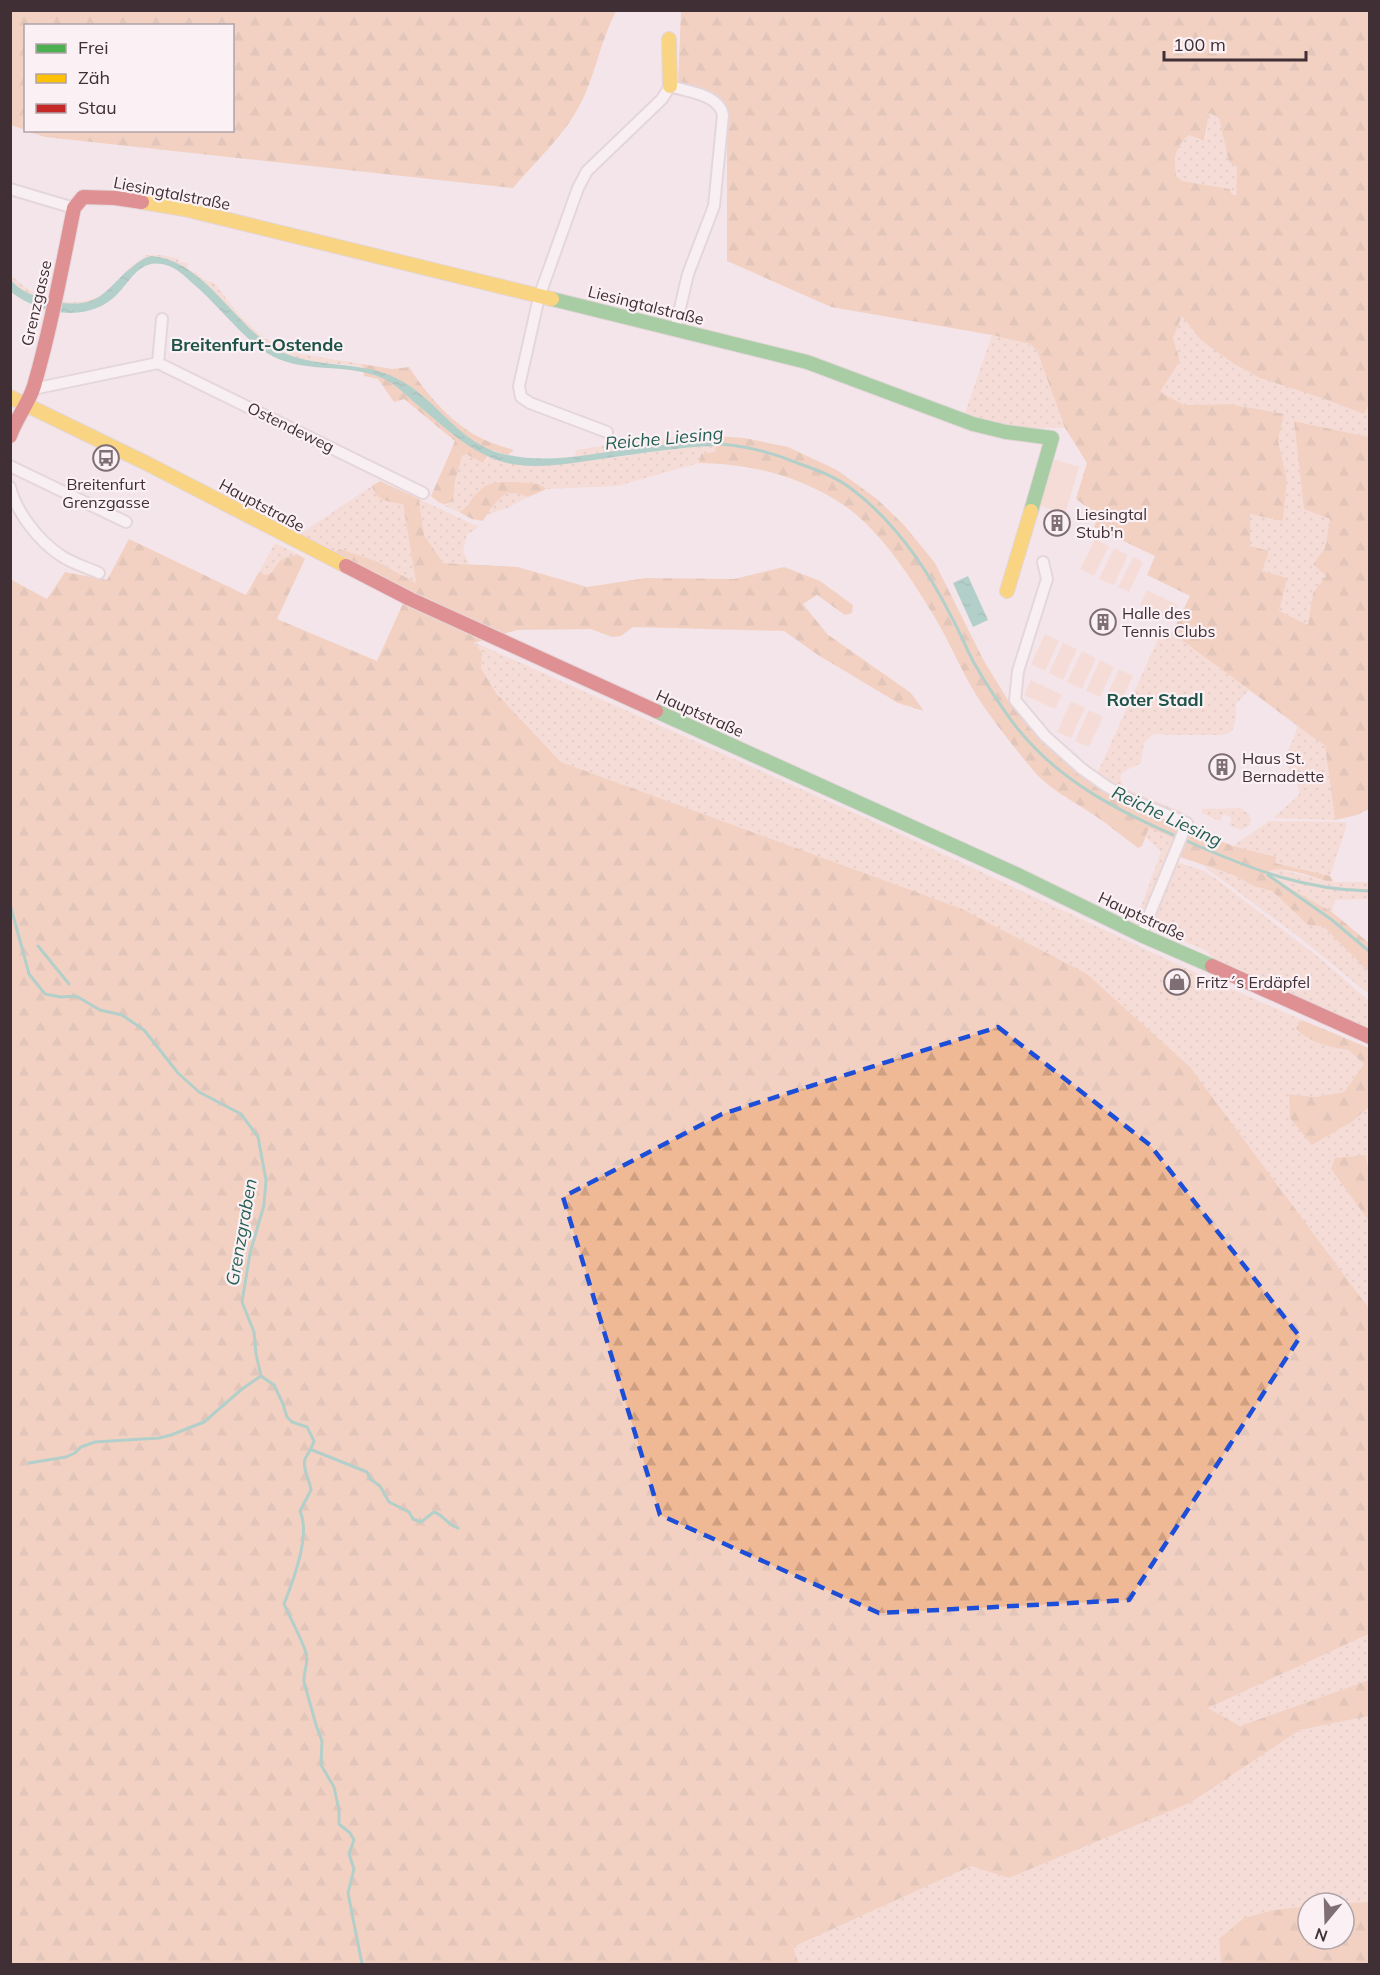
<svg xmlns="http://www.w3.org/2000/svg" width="1380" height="1975" font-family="Mulish,sans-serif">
<defs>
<pattern id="green-dots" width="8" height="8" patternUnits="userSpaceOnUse" patternTransform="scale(1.5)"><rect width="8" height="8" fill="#f6d1bf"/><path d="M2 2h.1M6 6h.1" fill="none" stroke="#d4b4a5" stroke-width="1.8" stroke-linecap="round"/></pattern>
<pattern id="forest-firs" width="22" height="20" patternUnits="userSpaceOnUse" patternTransform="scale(1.5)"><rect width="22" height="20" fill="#f0b996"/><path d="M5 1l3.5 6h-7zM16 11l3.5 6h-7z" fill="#cf9f82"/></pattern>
<pattern id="water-ripples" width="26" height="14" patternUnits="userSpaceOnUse" patternTransform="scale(1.5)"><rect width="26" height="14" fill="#64b3a4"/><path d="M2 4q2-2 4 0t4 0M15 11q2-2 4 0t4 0" fill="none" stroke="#549286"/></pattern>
</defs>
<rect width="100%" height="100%" fill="#f4e5ea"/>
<path fill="url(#green-dots)" d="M 1210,112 L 1219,117 L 1237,167 L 1237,189 L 1234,196 L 1230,189 L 1182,181 L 1176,176 C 1174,157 1174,148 1189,135 L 1199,140 L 1206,138 L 1208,116 Z
M 147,255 L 162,255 L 179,259 L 178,262 L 188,263 L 187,270 L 195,272 L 205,280 L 214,283 L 241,317 L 264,338 L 301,354 L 362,364 L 363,367 C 342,363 319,364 298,358 C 259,347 227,305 198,277 C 181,267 169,255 148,257 C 141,258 135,265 129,269 C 119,277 112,288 103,295 C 81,310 54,302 32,294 C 22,291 11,286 10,274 C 32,298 71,311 101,295 C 111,289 119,277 128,269 C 134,263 141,259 147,255 Z
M 1182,315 L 1201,340 L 1322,398 L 1364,414 L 1369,404 L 1369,437 L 1295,421 L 1330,519 L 1325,548 L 1313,564 L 1327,576 L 1313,593 L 1308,625 L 1278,611 L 1250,546 L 1249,514 L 1283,520 L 1287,480 L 1278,440 L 1229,404 L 1184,405 L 1160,392 L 1180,361 L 1173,338 Z
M 992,335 L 1029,344 L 1037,351 L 1065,428 L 1023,428 L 964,416 Z
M 702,436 L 716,436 L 716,443 L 670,443 L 575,457 L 576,450 L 649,439 Z
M 716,446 L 715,452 L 701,454 L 699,463 L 617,486 L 547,489 L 539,484 L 479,490 L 469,506 L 459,512 L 441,504 L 447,505 L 452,501 L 455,481 L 461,456 L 466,454 L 483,463 L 489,457 C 504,462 518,462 535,463 C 595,465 655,448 716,446 Z
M 372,486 C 376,500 390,502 403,504 L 416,583 L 376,561 L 333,555 L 300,534 Z
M 507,492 L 521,494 L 528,497 L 507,508 L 486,515 L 492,509 L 495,500 Z
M 419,499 L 479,527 L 467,535 L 463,551 L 469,564 L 442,563 L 424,535 Z
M 275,543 L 297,554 L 277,563 L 271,573 L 265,575 L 259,572 Z
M 1162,630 L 1172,633 L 1249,690 L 1236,704 L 1236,718 L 1232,731 L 1224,735 L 1171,735 L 1154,734 L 1144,742 L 1141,763 C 1130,770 1111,771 1126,789 L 1182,812 L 1181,815 L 1126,794 L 1097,774 Z
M 474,642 L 890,829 L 1183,967 L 1302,1020 L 1296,1028 L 1335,1048 L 1349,1050 L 1364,1064 L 1344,1092 L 1315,1097 L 1290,1094 L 1353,1121 L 1369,1107 L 1369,1170 L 1364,1155 L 1331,1169 L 1369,1220 L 1369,1312 L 960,908 L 561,762 L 501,698 L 481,668 C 483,657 480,650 474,642 Z
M 1297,725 L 1325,746 L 1335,820 L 1273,818 L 1299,795 C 1300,781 1290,773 1284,761 C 1287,747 1296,740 1297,725 Z
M 1240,808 L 1249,814 L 1251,822 L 1249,826 L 1241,830 L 1229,825 L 1232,818 L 1223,814 L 1220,821 L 1202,813 L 1202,809 Z
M 1269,821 L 1346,822 L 1346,828 L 1330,876 L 1275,863 L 1275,857 L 1233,846 Z
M 1149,827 L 1176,839 L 1144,918 L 1132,920 L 1137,918 L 1161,852 L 1146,837 Z
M 1180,863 L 1204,871 L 1216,879 L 1321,959 L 1369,1001 L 1369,1031 L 1214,959 L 1206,951 L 1155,928 L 1154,919 L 1175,864 Z
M 1203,866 L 1233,875 L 1256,887 L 1272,891 L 1308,925 L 1323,926 L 1369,972 L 1369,992 L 1366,992 L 1299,937 Z
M 1277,869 L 1330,882 L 1369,882 L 1369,899 L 1335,900 L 1332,912 L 1263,874 L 1266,871 Z
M 1369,1634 L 1369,1680 L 1240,1726 L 1208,1708 Z
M 1369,1716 L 1369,1902 L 1308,1903 L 1308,1906 L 1274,1910 L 1219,1939 L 1221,1964 L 799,1964 L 793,1947 L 971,1865 L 1009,1878 L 1190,1803 L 1300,1730 Z"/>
<path fill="url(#forest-firs)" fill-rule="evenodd" d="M 11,10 L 616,10 L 616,11 C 601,40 596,72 582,101 C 566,134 536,161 513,188 L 45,137 L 26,131 L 232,130 L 232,26 L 26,26 L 25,130 L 11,125 Z
M 681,11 L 1369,11 L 1369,404 L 1364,414 L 1322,398 L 1260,378 L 1233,363 L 1201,340 L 1182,316 L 1173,338 L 1180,361 L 1160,392 L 1184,405 L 1229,404 L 1284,414 L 1278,440 L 1287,480 L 1283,521 L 1250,514 L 1250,546 L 1269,551 L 1262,571 L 1287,578 L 1279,611 L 1308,625 L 1313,593 L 1326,576 L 1313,564 L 1325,548 L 1330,519 L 1304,509 L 1294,421 L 1369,437 L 1369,809 L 1357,815 L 1335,820 L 1325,746 L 1172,633 L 1190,596 L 1147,575 L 1155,556 L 1094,527 L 1099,516 L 1076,499 L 1087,463 L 1065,428 L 1037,351 L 1030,344 L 992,335 L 831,307 L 727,261 L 727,109 L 718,98 L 678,85 ZM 1209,113 L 1219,118 L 1229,162 L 1237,167 L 1236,195 L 1232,194 L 1230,189 L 1182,181 L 1176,176 C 1174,157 1174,148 1189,135 L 1204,141 Z
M 362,364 L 392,369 L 409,367 C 426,394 454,426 483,439 C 493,444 504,447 514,450 L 508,455 L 492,450 L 483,463 L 466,454 L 462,456 L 455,481 L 453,501 C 443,507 439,503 431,496 L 455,441 L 404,399 L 394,402 L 378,379 L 364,376 Z
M 716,436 L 744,438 L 788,447 L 837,470 L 877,499 L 904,525 L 935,563 L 984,661 L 1011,705 L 1047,744 L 1087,777 L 1181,825 L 1176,839 L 1149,828 L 1142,846 L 1138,848 C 1123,837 1109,825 1094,815 C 1073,801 1047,788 1032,769 C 1015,748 997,726 982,704 C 963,676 951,644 934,616 C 911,578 879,528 842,504 C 798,475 751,464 699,463 L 701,454 L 715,452 Z
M 380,481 L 419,499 L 424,535 L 443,563 L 518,567 L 587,587 L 646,578 L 734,579 L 784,567 L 820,581 L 853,605 L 852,613 L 845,615 L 817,595 L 803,604 L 827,634 L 911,693 L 924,711 L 898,703 L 818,655 L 784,631 L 633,627 L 621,636 L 612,637 L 591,629 L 517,630 L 474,643 L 482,652 L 481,668 L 497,694 L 561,762 L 960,908 L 1087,974 L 1190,1067 L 1370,1310 L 1369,1634 L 1208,1708 L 1240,1726 L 1369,1680 L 1369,1716 L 1300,1730 L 1190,1803 L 1009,1878 L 971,1866 L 793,1947 L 799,1964 L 11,1964 L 10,579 L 47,599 L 65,572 L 107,580 L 129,539 L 246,595 L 259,572 L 265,575 L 271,573 C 275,568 277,562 283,559 C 288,556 292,557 297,554 L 305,559 L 277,619 L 377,661 L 405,599 L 333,555 L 339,549 L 376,561 L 416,583 L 403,504 C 390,502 376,501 372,486 Z
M 515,482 L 539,484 L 547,489 L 528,497 L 521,494 L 507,493 C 496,500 490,510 483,521 L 472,519 L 459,512 C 471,505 470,499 479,491 C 488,481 503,482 515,482 Z
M 1190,828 L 1233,846 L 1276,857 L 1275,863 L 1330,876 L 1333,881 L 1330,882 C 1313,878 1277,862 1264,874 L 1332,912 L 1369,943 L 1369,972 L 1323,926 L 1308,925 L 1272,891 L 1256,887 L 1233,875 L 1180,857 Z
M 1302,1020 L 1369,1048 L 1369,1107 L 1353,1121 L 1312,1145 L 1290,1118 L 1289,1094 L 1315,1097 L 1344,1092 L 1364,1064 L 1349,1050 C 1332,1048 1307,1042 1296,1028 Z
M 1365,1155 L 1369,1170 L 1369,1221 L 1331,1169 L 1335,1158 Z
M 1369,1902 L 1369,1964 L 1221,1964 L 1219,1939 L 1244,1918 L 1274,1910 L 1308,1906 L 1308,1939 L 1344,1939 L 1344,1903 Z"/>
<path fill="#f6d1bf" d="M 1053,459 L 1079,467 L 1065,514 L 1038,505 Z
M 1095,539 L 1109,546 L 1094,576 L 1080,569 Z
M 1114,548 L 1128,555 L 1114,585 L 1099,579 Z
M 1133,557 L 1143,562 L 1129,592 L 1118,587 Z
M 1147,590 L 1178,605 L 1171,619 L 1140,605 Z
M 1045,634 L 1059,641 L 1045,671 L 1031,664 Z
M 1063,643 L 1077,649 L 1063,680 L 1049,673 Z
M 1082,651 L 1096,658 L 1082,689 L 1067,682 Z
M 1100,660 L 1114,667 L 1100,697 L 1086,691 Z
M 1119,669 L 1133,676 L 1119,706 L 1105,699 Z
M 1031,680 L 1062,695 L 1055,709 L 1024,695 Z
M 1071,701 L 1085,708 L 1071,738 L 1057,732 Z
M 1089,710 L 1103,717 L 1089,747 L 1075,741 Z"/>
<path fill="url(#water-ripples)" d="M 151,256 C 204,260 233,324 276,349 C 313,370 360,359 398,379 C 434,397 457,439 496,452 C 542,466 589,454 635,448 C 662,444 689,442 716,443 L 716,446 C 680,447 644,453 608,458 C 570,463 523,474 487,456 C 459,443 438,421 414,402 C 404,393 394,383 382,378 C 346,362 301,375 267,353 C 238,334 218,304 191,282 C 185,276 177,269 169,266 C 136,254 130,288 108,302 C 78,322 37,312 11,292 L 11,280 C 19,291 33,295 46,299 C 65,305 88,307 104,293 C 114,285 121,275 131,268 C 137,263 143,258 151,256 Z
M 968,576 L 988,620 L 973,627 L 953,583 Z"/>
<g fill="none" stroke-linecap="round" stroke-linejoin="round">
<path stroke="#64b3a4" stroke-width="3" d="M 713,444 C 741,444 774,453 800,464 C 818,470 838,478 853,490 C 896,523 928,570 952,618 C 960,632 966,648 974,663 C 985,682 998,702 1011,720 C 1058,784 1125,814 1196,845 C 1254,870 1305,890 1370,891
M 1268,875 L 1332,920 L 1370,952
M 10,904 L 29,974 L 45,994 L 61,997 L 76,996 L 100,1010 L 122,1015 L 144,1030 L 178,1073 L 199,1092 L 241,1114 L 258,1137 L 266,1180 L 264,1205 L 250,1253 L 242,1302 L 254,1332 L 256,1354 L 261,1376 L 274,1385 L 283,1404 L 287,1417 L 292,1422 L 307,1427 L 314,1441 C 312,1448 308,1453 305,1459 C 302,1469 310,1480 311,1490 L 300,1511 C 311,1535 293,1581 284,1604 C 291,1620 301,1637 306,1653 C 309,1664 303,1672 304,1682 L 316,1725 L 322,1741 L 321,1765 L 334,1787 L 339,1810 L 339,1824 L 350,1833 L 354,1840 L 349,1854 L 354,1869 L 348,1893 L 362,1964
M 38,946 L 69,984
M 312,1450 L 367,1472 L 370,1479 L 380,1486 L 389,1502 L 409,1512 L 413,1519 L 421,1522 L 434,1512 C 445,1516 446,1524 458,1528
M 29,1463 L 66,1457 L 75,1453 L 81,1447 L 95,1442 L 159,1438 L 171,1435 L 204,1422 L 242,1389 L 261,1376"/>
<g stroke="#d1c3c8" stroke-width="14">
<path id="street" d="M 10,189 L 74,208
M 158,363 L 162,319
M 33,389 L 158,363 L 423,493
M 607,432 L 530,403 L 521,397 L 519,386 L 539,297 L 578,188 L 587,171 L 662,99 L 670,86 C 688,92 719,94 723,115 L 714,206 L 688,274 L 675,329
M 10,466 L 126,522
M 10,487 C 16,512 39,541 60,555 C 71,563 86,567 99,573
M 1043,562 L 1047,579 L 1018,671 L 1015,700 L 1045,736 L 1082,769 L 1106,786 L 1129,799 L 1187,823 L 1141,935"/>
</g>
<g stroke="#d1c3c8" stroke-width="16">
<path id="fast" d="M 552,299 L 807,362 L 973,424 L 1006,432 L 1052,438 L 1031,511
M 656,711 L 1018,875 L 1141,935 L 1212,966"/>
</g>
<g stroke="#d1c3c8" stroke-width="16">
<path id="slow" d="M 669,39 L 670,86
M 142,202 L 184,209 L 552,299
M 10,397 L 148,464 L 346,566
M 1007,591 L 1031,511"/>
</g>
<g stroke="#d1c3c8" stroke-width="16">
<path id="jam" d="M 10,436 C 16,418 29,403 34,386 C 51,327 62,267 74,208 L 83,197 L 115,198 L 142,202
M 346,566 L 410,599 L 656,711
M 1212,966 L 1370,1037"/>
</g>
<use href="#street" stroke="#fdfbfc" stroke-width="10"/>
<use href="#fast" stroke="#4caf50" stroke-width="14"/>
<use href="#slow" stroke="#ffc107" stroke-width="14"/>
<use href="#jam" stroke="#c62828" stroke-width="14"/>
</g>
<path d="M0 0H1380V1975H0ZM 998,1027 L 1150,1145 L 1300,1337 L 1129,1600 L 879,1613 L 660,1515 L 563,1197 L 722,1114 Z" fill="#f4e5ea" fill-opacity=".55" fill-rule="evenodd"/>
<path fill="none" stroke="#1d4ed8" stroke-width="4.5" stroke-dasharray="12 8" stroke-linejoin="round" d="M 998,1027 L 1150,1145 L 1300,1337 L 1129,1600 L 879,1613 L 660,1515 L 563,1197 L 722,1114 Z"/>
<defs>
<g id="bus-ring" transform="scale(1.35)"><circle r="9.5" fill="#fbf1f4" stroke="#7f6f74" stroke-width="1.5"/><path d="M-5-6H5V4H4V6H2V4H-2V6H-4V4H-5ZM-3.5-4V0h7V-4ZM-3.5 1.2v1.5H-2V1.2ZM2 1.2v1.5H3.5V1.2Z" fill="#7f6f74"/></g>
<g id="building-ring" transform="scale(1.35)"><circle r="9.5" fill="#fbf1f4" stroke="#7f6f74" stroke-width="1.5"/><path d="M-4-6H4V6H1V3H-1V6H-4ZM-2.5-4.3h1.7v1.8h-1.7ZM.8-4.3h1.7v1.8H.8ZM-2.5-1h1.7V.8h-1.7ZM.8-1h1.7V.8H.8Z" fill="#7f6f74"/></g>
<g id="shop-ring" transform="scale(1.35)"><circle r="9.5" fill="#fbf1f4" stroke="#7f6f74" stroke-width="1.5"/><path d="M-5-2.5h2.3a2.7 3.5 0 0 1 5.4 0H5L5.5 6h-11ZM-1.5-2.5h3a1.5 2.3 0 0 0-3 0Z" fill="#7f6f74"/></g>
</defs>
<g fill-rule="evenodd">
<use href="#bus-ring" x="106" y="458"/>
<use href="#building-ring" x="1057" y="523"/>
<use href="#building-ring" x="1103" y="622"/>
<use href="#building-ring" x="1222" y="767"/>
<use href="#shop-ring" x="1177" y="982"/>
</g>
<g text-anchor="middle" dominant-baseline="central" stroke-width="4.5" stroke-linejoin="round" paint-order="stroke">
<g font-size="16" fill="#402f35" stroke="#fbf1f4">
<text transform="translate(172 193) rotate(11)">Liesingtalstraße</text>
<text transform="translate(36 303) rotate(-77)">Grenzgasse</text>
<text transform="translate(646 305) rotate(14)">Liesingtalstraße</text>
<text transform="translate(291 427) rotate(26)">Ostendeweg</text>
<text transform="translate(262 505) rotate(28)">Hauptstraße</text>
<text transform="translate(700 713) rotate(24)">Hauptstraße</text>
<text transform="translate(1142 916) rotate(25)">Hauptstraße</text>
</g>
<g font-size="16" fill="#402f35" stroke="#fbf1f4" text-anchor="start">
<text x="106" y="484" text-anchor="middle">Breitenfurt<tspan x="106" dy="18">Grenzgasse</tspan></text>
<text x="1076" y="514">Liesingtal<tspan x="1076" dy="18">Stub'n</tspan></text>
<text x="1122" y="613">Halle des<tspan x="1122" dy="18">Tennis Clubs</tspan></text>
<text x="1242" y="758">Haus St.<tspan x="1242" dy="18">Bernadette</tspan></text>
<text x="1196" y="982">Fritz´s Erdäpfel</text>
</g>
<g font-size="18" font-weight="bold" fill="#1d5246" stroke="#fbf1f4">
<text x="257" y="344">Breitenfurt-Ostende</text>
<text x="1155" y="699">Roter Stadl</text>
</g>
<g font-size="18" font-style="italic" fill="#246053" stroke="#fbf1f4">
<text transform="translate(664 438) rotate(-5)">Reiche Liesing</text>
<text transform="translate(1167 816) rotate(25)">Reiche Liesing</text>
<text transform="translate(241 1232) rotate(-80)">Grenzgraben</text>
</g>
</g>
<rect width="1380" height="1975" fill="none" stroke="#402f35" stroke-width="24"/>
<rect x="24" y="24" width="210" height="108" fill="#fbf1f4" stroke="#b0a3a8" stroke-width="1.5"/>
<rect x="36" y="44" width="30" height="9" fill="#4caf50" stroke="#b0a3a8" stroke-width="1.5"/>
<text x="78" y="54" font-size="18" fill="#402f35">Frei</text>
<rect x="36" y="74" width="30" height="9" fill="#ffc107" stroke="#b0a3a8" stroke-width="1.5"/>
<text x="78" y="84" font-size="18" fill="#402f35">Zäh</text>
<rect x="36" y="104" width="30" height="9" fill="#c62828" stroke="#b0a3a8" stroke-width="1.5"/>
<text x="78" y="114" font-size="18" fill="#402f35">Stau</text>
<g transform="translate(1326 1921) rotate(199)"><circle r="28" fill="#fbf1f4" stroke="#b0a3a8" stroke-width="1.5"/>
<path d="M0-4.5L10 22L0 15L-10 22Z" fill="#7f6f74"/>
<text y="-9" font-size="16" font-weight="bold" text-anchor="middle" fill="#402f35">N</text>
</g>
<path d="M1164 51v9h142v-9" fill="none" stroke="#402f35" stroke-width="3"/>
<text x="1173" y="51" font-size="18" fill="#402f35" stroke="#fbf1f4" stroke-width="4.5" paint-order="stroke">100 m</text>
</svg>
